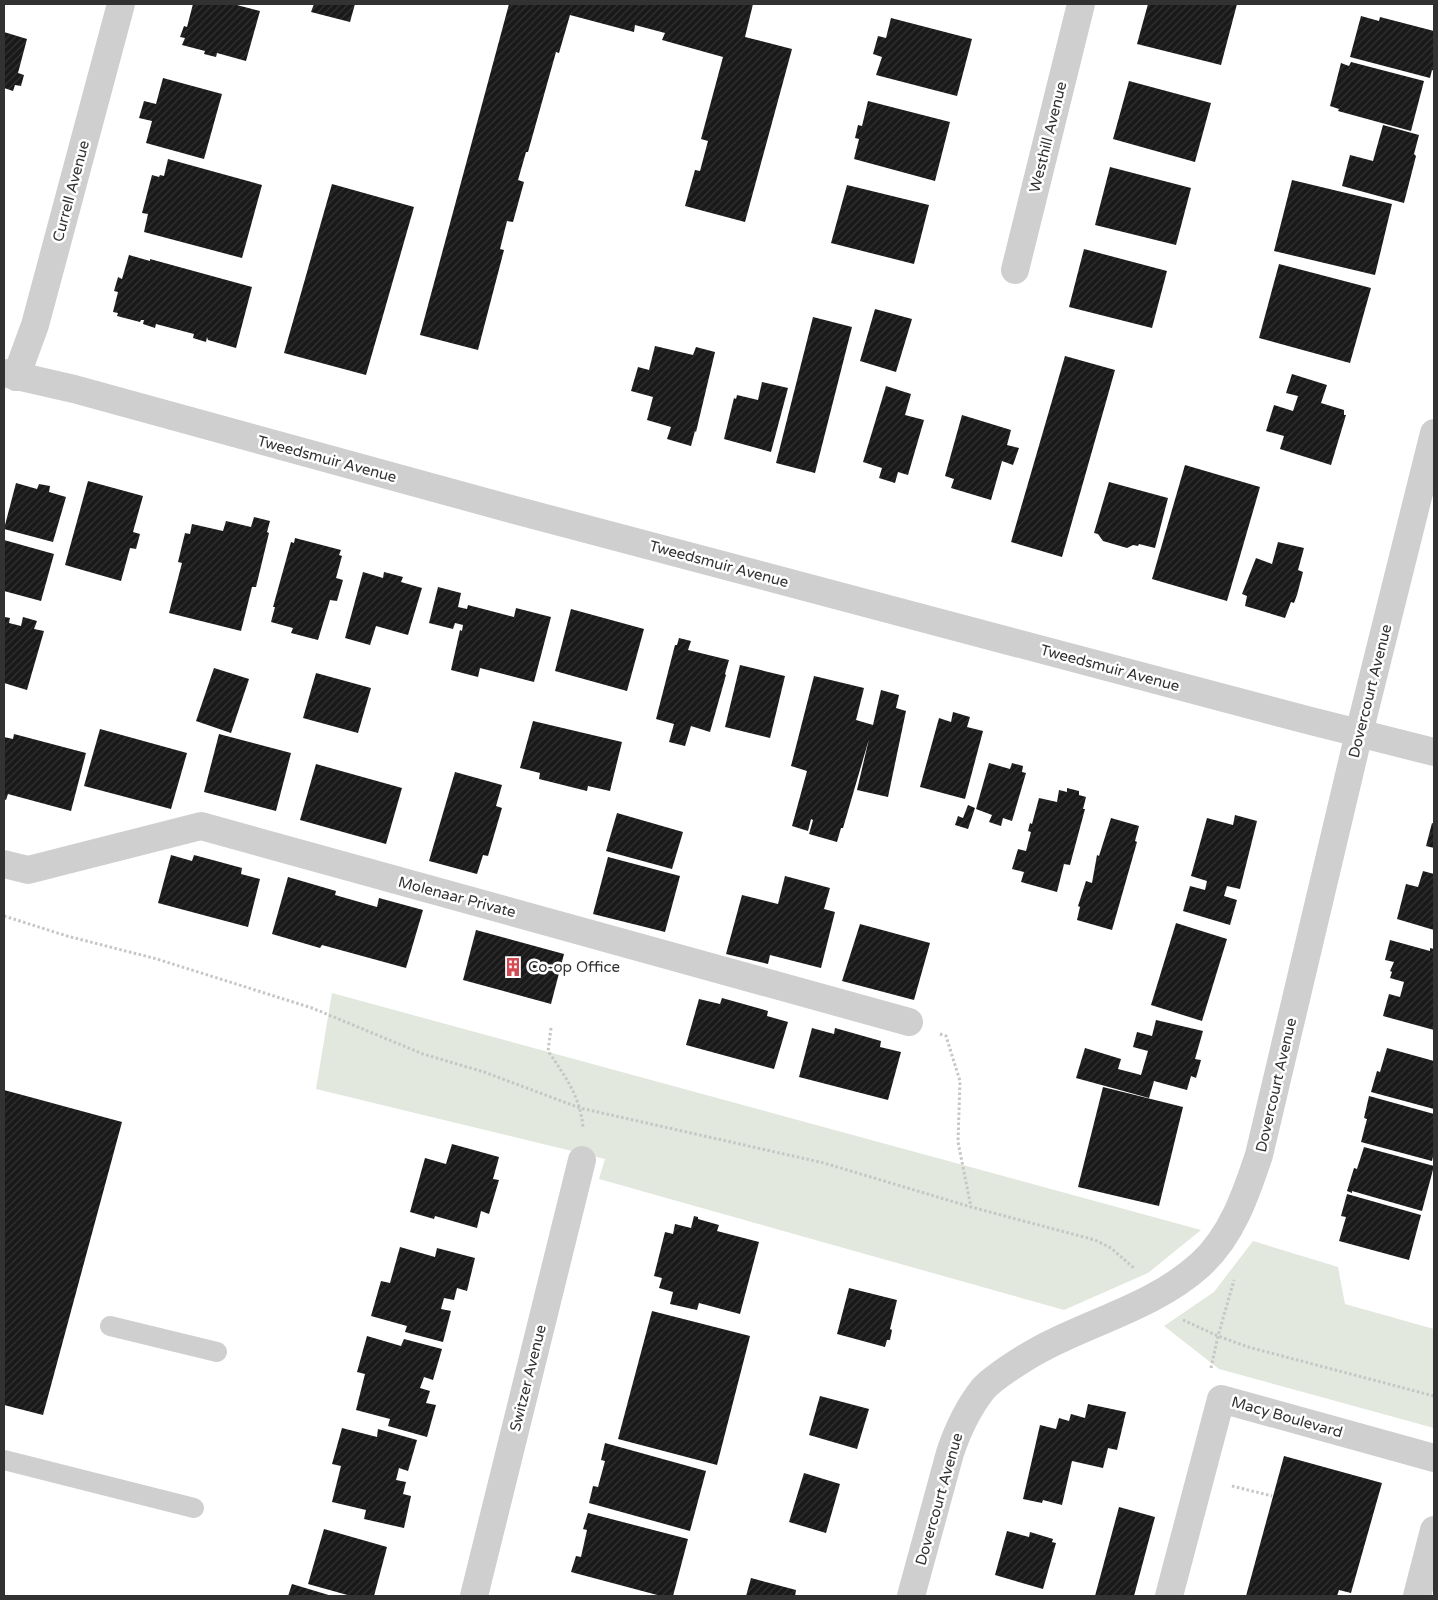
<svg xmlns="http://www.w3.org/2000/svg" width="1438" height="1600" font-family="'Varela Round',sans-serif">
<defs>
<pattern id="building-hatch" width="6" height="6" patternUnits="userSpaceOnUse" patternTransform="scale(1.25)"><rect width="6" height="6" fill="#191919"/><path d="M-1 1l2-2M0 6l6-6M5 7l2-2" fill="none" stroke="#323232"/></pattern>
</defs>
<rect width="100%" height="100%" fill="#fff"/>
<path fill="#e2e8dd" d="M 332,993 L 1201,1230 L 1148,1273 L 1064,1310 L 599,1179 L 605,1159 L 316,1089 Z
M 1253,1241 L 1338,1267 L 1345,1304 L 1434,1329 L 1434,1428 L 1219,1369 L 1164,1326 L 1214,1292 Z"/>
<path fill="url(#building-hatch)" d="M 193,4 L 233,4 L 260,11 L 246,61 L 217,53 L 216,57 L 204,54 L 205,51 L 182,45 L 185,38 L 180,37 L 184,26 L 187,27 Z
M 314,4 L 355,4 L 350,22 L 311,12 Z
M 509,4 L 753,4 L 745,37 L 792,49 L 745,222 L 685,206 L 695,170 L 700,171 L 708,141 L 701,139 L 723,57 L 662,40 L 665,33 L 635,25 L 634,32 L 570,15 L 559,53 L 556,52 L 528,152 L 526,152 L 518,180 L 524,182 L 513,222 L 507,221 L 500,249 L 504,250 L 478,350 L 420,335 Z
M 1148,4 L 1237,4 L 1221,65 L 1137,44 Z
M 1361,16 L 1379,21 L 1380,17 L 1434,31 L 1434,71 L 1432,70 L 1430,78 L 1350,57 Z
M 891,18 L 972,39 L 957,96 L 876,75 L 882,57 L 873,54 L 878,36 L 886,38 Z
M 4,32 L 27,39 L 18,73 L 24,75 L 21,86 L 15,85 L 13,91 L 4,88 Z
M 1351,62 L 1424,81 L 1411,131 L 1338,111 L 1339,109 L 1330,106 L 1341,63 L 1349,66 Z
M 163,78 L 222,94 L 204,159 L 146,143 L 152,121 L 139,118 L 144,101 L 156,104 Z
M 1129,81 L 1211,103 L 1195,162 L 1113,139 Z
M 868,101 L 950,122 L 935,181 L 854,159 L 859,139 L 855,138 L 858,125 L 862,126 Z
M 1383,125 L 1419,135 L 1414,154 L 1416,156 L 1404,203 L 1342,186 L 1350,155 L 1373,161 Z
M 168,159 L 262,185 L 242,258 L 144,232 L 148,214 L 142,213 L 152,175 L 159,177 L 160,175 L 164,176 Z
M 1110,167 L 1191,188 L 1176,245 L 1095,225 Z
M 1292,180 L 1392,204 L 1375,275 L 1274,251 Z
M 332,184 L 414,207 L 366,375 L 284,353 Z
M 847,185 L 929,205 L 914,264 L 831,243 Z
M 1084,249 L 1167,271 L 1152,328 L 1069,307 Z
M 129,255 L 150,261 L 150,259 L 252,287 L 236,348 L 208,340 L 207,337 L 206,342 L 193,338 L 194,334 L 156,324 L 155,328 L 143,324 L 144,320 L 141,320 L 140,322 L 117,316 L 118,313 L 113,312 L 118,292 L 114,291 L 118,277 L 122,279 Z
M 1279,264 L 1371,288 L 1350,363 L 1259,338 Z
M 875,309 L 912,319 L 896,372 L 860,361 Z
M 813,317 L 852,327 L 815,473 L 776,463 Z
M 655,346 L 693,355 L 696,347 L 715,352 L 696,432 L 695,431 L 691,446 L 667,439 L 671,427 L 647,420 L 653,397 L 631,391 L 638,367 L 649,370 Z
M 1065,356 L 1115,370 L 1062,557 L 1011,542 Z
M 1292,374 L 1327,385 L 1321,403 L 1344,410 L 1344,415 L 1346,415 L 1331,465 L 1280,449 L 1284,436 L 1266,431 L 1274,405 L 1293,411 L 1298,396 L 1286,393 Z
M 762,382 L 788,388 L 771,452 L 724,439 L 734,398 L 736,399 L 737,395 L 758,400 Z
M 886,386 L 911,394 L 905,415 L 924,420 L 908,475 L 898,472 L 895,483 L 879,478 L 882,468 L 863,462 Z
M 962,415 L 1011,430 L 1007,445 L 1019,448 L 1013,465 L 1002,461 L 991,500 L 951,488 L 954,479 L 945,476 Z
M 1185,465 L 1260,487 L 1227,601 L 1152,579 Z
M 88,481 L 143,496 L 133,532 L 140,534 L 136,549 L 130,548 L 121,581 L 65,565 Z
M 1109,482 L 1168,498 L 1155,548 L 1139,544 L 1138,546 L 1133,545 L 1127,548 L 1103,541 L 1098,534 L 1094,533 Z
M 16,483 L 37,489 L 39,484 L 50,486 L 49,492 L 66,497 L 53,542 L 4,529 Z
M 254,517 L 270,521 L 267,532 L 269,533 L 256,587 L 252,587 L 241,631 L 169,613 L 182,563 L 178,562 L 185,533 L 190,534 L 192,524 L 223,531 L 226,521 L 251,527 Z
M 295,538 L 341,550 L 339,555 L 342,556 L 336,578 L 343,580 L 337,601 L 330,600 L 318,640 L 291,633 L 293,628 L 271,622 L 275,607 L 273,607 L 291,542 L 294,543 Z
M 4,540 L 54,554 L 41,601 L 4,591 Z
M 1278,542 L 1304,548 L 1298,570 L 1303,572 L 1297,595 L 1294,603 L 1291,602 L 1285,618 L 1245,606 L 1247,596 L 1242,594 L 1256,558 L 1272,564 Z
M 363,572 L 383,578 L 384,572 L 403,577 L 401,582 L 422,588 L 408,635 L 376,626 L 370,645 L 345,638 Z
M 438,587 L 461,593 L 458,607 L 467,609 L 468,605 L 514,617 L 516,608 L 551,617 L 534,682 L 480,668 L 478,677 L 451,670 L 460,630 L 462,631 L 463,625 L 455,623 L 453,629 L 429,623 Z
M 571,609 L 644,629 L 627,691 L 555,671 Z
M 5,617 L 10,618 L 9,623 L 21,626 L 23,617 L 37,621 L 34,629 L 44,631 L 27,690 L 4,683 L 4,621 Z
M 679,638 L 691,641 L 688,650 L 729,660 L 725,674 L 726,675 L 710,732 L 691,726 L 685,746 L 669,742 L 674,724 L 656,719 L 675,645 L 677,645 Z
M 740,665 L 785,676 L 770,738 L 725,727 Z
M 214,668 L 249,679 L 231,733 L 196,721 Z
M 316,673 L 371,688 L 358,733 L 303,718 Z
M 814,676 L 864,688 L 856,720 L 873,725 L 881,690 L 899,695 L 896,708 L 906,711 L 888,797 L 857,790 L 869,739 L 843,828 L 841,828 L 837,842 L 809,834 L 813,820 L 811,819 L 808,831 L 792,826 L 807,771 L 791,766 Z
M 953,712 L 970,717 L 967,727 L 983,731 L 965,799 L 920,787 L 939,718 L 951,722 Z
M 533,721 L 622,742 L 610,791 L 588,786 L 587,791 L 539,779 L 540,773 L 520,768 Z
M 100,729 L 187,753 L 171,809 L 84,786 Z
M 14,734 L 86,753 L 71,811 L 8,794 L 6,800 L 4,799 L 4,737 L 13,739 Z
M 219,734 L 291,753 L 276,811 L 204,792 Z
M 989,763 L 1010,769 L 1012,763 L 1023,766 L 1022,772 L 1026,773 L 1012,821 L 1003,818 L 1001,826 L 989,822 L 992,815 L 976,809 Z
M 316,764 L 402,788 L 386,844 L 300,820 Z
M 455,772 L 502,785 L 496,806 L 502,808 L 488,856 L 483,855 L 477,874 L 429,861 Z
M 1067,788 L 1079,791 L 1079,795 L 1086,797 L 1083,809 L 1085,809 L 1070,865 L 1064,864 L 1057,892 L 1021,882 L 1024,872 L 1012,869 L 1018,849 L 1026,851 L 1031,832 L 1028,831 L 1030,823 L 1032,824 L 1039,798 L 1057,802 L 1059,790 L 1067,792 Z
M 968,805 L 975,808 L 968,829 L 955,825 L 958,816 L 963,818 Z
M 617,813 L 683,832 L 672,869 L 606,851 Z
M 1235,815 L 1257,821 L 1240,889 L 1227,886 L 1224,896 L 1237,900 L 1230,925 L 1183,911 L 1190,886 L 1205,890 L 1207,881 L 1191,876 L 1207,818 L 1233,825 Z
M 1111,818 L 1139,826 L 1135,841 L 1137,842 L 1112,930 L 1077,920 L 1080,907 L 1078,906 L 1086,881 L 1092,883 L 1097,855 L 1099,856 Z
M 1432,823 L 1434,824 L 1434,848 L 1426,846 Z
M 171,855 L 192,861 L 194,855 L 220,862 L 242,868 L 241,874 L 260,879 L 248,927 L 158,903 Z
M 608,857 L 680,876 L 665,932 L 593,914 Z
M 1423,871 L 1434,874 L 1434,930 L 1397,919 L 1406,884 L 1418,887 Z
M 785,876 L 830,888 L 824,909 L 835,912 L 821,968 L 770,955 L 768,964 L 726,954 L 742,895 L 778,904 Z
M 288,877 L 336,891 L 335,895 L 377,907 L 379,898 L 423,910 L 406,968 L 322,945 L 320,948 L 272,934 Z
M 1176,923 L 1227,939 L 1202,1021 L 1151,1005 Z
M 860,924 L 930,943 L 914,1000 L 842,981 Z
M 476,930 L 564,954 L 551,1004 L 463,980 Z
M 1390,940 L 1430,951 L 1430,948 L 1434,949 L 1434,1030 L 1383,1016 L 1389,994 L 1400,997 L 1404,982 L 1390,978 L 1392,972 L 1390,971 L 1394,962 L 1385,960 Z
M 722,998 L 768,1011 L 767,1016 L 788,1022 L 774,1069 L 686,1045 L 699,999 L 720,1004 Z
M 1156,1020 L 1203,1031 L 1195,1059 L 1201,1060 L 1196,1078 L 1191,1076 L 1187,1090 L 1154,1081 L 1149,1098 L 1076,1078 L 1085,1048 L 1121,1059 L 1118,1069 L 1141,1075 L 1148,1051 L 1133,1047 L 1137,1032 L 1152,1036 Z
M 812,1028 L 834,1034 L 835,1028 L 881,1041 L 880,1047 L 901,1052 L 888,1100 L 799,1077 Z
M 1387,1048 L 1434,1061 L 1434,1109 L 1371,1092 L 1377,1071 L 1380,1072 Z
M 1103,1087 L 1183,1107 L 1159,1206 L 1078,1187 Z
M 4,1090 L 122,1122 L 43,1415 L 4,1405 Z
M 1369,1096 L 1434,1114 L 1434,1152 L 1432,1161 L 1361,1142 L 1367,1119 L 1364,1118 Z
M 452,1144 L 499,1157 L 493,1179 L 499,1180 L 489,1214 L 481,1211 L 477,1228 L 435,1216 L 434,1219 L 410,1212 L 425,1158 L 446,1164 Z
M 1364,1147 L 1434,1166 L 1422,1211 L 1352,1191 L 1352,1193 L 1347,1191 L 1354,1168 L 1357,1169 Z
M 1347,1194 L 1421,1215 L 1409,1260 L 1339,1241 L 1346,1217 L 1341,1216 Z
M 694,1216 L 698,1217 L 698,1219 L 719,1225 L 717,1231 L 759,1242 L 740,1314 L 699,1303 L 697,1310 L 670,1304 L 673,1292 L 659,1288 L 662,1278 L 654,1276 L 665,1232 L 673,1234 L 675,1224 L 691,1228 Z
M 400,1247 L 435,1257 L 437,1248 L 475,1258 L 467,1291 L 457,1288 L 454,1300 L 444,1298 L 441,1309 L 451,1311 L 443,1342 L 405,1332 L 407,1326 L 371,1316 L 381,1281 L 390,1283 Z
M 849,1288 L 897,1300 L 890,1329 L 892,1330 L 890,1340 L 887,1340 L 885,1347 L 837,1334 Z
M 652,1311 L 750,1336 L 717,1465 L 618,1439 Z
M 367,1336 L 401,1346 L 404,1339 L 442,1349 L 433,1380 L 424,1377 L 420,1388 L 430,1391 L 426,1403 L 436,1405 L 427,1437 L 388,1426 L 390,1419 L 356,1410 L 365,1374 L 357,1372 Z
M 820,1396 L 869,1409 L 857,1449 L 809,1435 Z
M 1088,1404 L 1126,1412 L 1117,1450 L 1108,1448 L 1103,1468 L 1072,1461 L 1062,1505 L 1043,1500 L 1042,1503 L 1023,1499 L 1040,1425 L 1056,1429 L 1059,1418 L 1069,1421 L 1071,1414 L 1085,1418 Z
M 342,1428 L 377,1437 L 378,1429 L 417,1440 L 408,1471 L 399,1468 L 396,1480 L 406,1482 L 403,1494 L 411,1496 L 404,1528 L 364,1519 L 366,1510 L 332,1502 L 341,1466 L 332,1464 Z
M 605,1443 L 706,1471 L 690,1531 L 589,1503 L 593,1486 L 598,1487 L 605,1461 L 601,1460 Z
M 1284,1456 L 1382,1483 L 1351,1593 L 1339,1590 L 1337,1596 L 1246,1596 Z
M 804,1473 L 840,1484 L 826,1533 L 789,1522 Z
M 1119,1507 L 1155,1517 L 1134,1596 L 1095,1596 Z
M 588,1513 L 688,1539 L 673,1596 L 661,1596 L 571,1572 L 576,1556 L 581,1557 L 587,1530 L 583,1529 Z
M 324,1529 L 387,1547 L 374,1596 L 351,1596 L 308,1584 Z
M 1007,1531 L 1029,1537 L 1030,1532 L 1053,1539 L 1052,1542 L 1056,1543 L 1043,1589 L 995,1575 Z
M 751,1578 L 796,1590 L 795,1596 L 746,1596 Z
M 292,1584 L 332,1596 L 288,1596 Z"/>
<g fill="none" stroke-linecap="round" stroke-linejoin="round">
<path stroke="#c6c6c6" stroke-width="3" stroke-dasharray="2.5 2.5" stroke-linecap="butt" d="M 4,916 L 67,936 L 157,959 L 312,1008 L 423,1054 L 484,1072 L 580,1108 L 824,1163 L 971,1207 L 1095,1240 L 1111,1248 L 1135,1269
M 551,1028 L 548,1051 C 565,1076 580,1096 583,1127
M 940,1034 L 946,1036 L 960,1081 L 958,1142 L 971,1207
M 1183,1320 L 1218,1336 L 1248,1347 L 1434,1396
M 1211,1368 L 1218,1336 L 1234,1280
M 1232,1486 L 1272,1496"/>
<path stroke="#cfcfcf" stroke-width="20" d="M 110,1326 L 217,1352
M 4,1460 L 194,1508"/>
<path stroke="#cfcfcf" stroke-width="28" d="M 1015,270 L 1081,4
M 4,373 L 74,389 L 511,509 L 1307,720 L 1434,752
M 16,377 L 35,325 L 121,4
M 4,864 L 28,870 L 201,826 L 909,1022
M 474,1596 L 582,1160
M 911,1596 L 950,1453 C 958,1429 968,1408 983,1389 C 993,1378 1008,1369 1020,1361 C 1077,1324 1149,1311 1200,1265 C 1232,1236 1246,1194 1259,1155 L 1359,733 L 1434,433
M 1169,1596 L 1221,1399 L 1434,1458
M 1417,1596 L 1434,1530"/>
</g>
<defs>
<g id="building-bare" transform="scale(1.5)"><path d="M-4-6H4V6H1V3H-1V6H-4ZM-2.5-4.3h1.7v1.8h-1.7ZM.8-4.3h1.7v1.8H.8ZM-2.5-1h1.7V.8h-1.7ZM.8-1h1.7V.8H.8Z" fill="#d44a53" stroke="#fff" stroke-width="2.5" paint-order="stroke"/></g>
</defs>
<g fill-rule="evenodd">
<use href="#building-bare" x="513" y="967"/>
</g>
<g text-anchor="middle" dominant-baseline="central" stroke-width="5" stroke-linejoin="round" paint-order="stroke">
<g font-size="15" fill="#323232" stroke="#fff">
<text transform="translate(1048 137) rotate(-76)">Westhill Avenue</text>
<text transform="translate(71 191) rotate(-75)">Currell Avenue</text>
<text transform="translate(327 459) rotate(15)">Tweedsmuir Avenue</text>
<text transform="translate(719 564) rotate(15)">Tweedsmuir Avenue</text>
<text transform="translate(1110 668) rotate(15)">Tweedsmuir Avenue</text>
<text transform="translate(1370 691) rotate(-76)">Dovercourt Avenue</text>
<text transform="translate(457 897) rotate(15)">Molenaar Private</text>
<text transform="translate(1276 1085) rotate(-77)">Dovercourt Avenue</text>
<text transform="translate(528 1378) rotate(-76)">Switzer Avenue</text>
<text transform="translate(1287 1417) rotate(16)">Macy Boulevard</text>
<text transform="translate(939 1499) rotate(-74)">Dovercourt Avenue</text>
</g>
<g font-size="15" fill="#323232" stroke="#fff" text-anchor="start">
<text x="528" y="967">Co-op Office</text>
</g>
</g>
<rect width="1438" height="1600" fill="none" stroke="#323232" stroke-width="10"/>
</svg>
